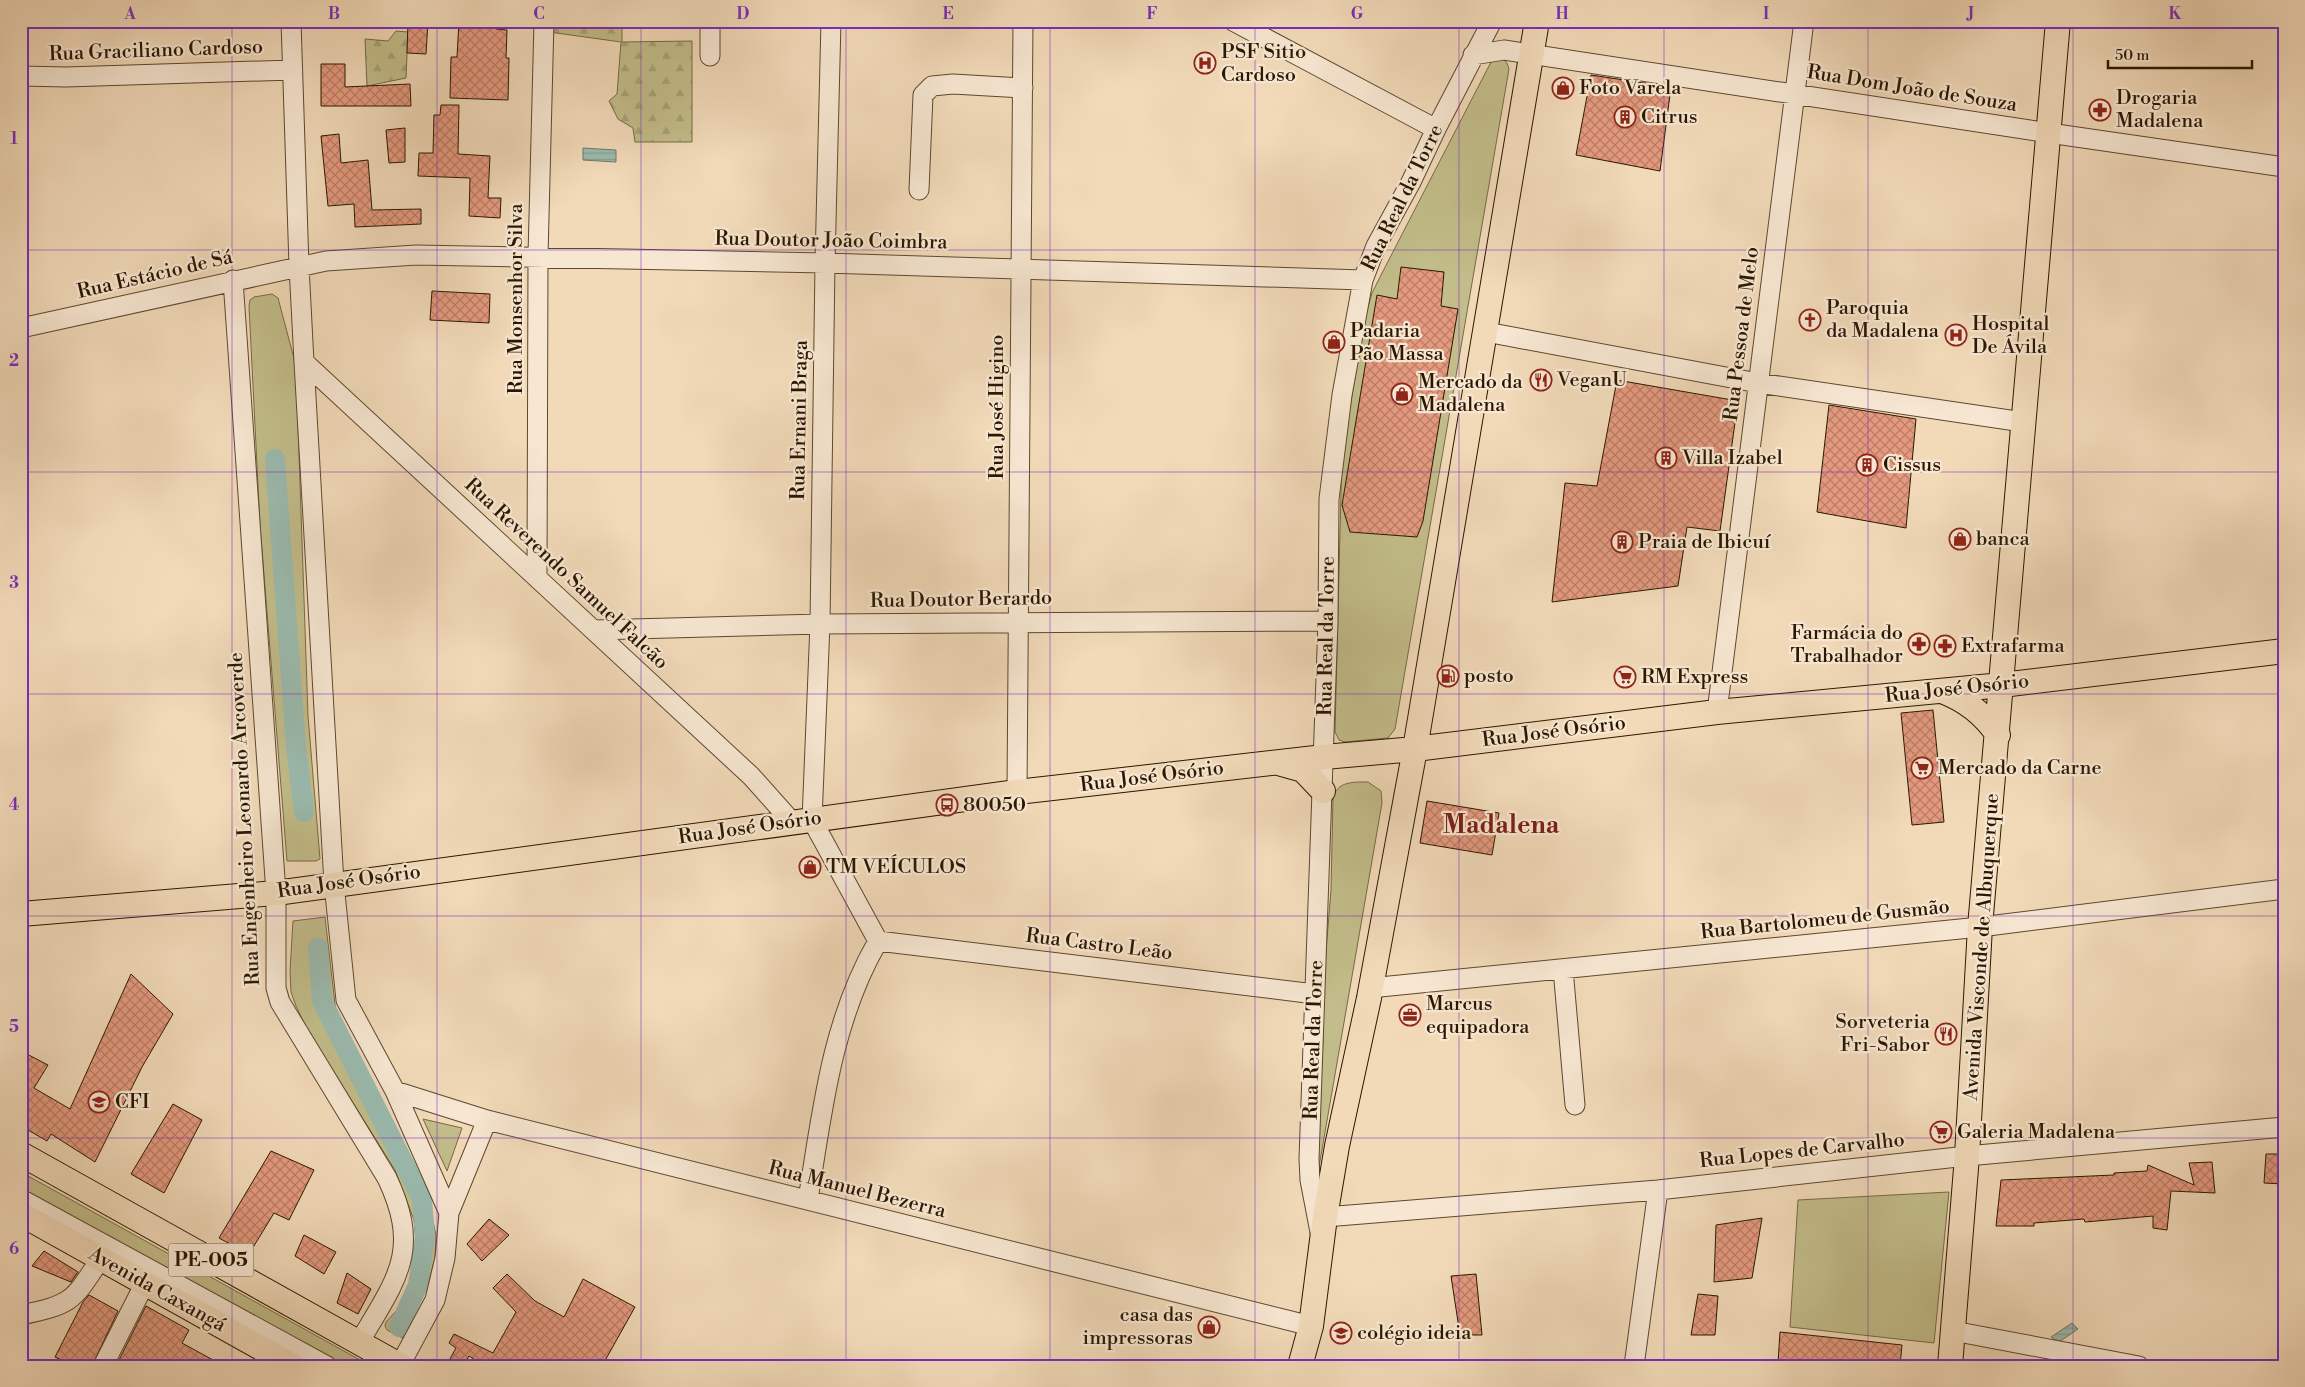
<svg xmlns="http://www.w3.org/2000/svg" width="2305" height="1387" font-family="'Libre Bodoni',serif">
<defs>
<pattern id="forest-firs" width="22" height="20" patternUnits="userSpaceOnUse" patternTransform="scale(1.25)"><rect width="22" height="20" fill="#c2bd8a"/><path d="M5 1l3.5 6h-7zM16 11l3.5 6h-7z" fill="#a7a275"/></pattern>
<pattern id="water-rules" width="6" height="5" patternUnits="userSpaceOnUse" patternTransform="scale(1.25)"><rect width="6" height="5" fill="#9bbbaf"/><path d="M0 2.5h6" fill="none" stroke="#86a095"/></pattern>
<pattern id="building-cross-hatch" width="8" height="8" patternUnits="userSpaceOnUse" patternTransform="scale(1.25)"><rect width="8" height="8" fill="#e59a7f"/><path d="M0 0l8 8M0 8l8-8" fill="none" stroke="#ba7d66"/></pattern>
</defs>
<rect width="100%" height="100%" fill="#f2dab9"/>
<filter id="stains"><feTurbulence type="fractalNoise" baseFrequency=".004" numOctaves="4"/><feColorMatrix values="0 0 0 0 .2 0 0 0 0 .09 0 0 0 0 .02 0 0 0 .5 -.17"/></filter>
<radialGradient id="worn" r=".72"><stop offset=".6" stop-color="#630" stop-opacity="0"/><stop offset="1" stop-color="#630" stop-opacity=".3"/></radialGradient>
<path fill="#c2bd8a" stroke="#766a45" d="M 1502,58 L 1507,63 L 1509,69 L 1395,729 L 1388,738 L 1345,742 L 1339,740 L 1335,732 L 1342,453 L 1366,314 L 1372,293 L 1381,275 L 1491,62 Z
M 272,294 L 278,298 L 296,366 L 308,716 L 320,859 L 316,861 L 287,861 L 260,525 L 249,306 L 250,300 L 254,297 Z
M 1368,782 L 1381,791 L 1382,803 L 1315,1190 L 1323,1042 L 1323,988 L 1331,890 L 1333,798 C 1337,781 1354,782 1368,782 Z
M 325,917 L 336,1013 L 428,1199 L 436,1235 L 435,1258 L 429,1281 L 403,1338 L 387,1330 L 385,1326 L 386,1322 L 397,1310 L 409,1288 L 415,1260 L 416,1242 L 414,1220 L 395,1170 L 307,1029 L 296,1006 L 291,992 L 290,971 L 293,921 Z
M 423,1119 L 462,1128 L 447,1171 Z
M 21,1172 L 371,1366 L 338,1366 L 21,1192 Z
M 1949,1192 L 1934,1343 L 1790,1327 L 1798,1200 Z"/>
<path fill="url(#forest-firs)" stroke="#766a45" d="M 550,21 L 622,21 L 622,42 L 692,41 L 692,142 L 635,142 L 633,128 L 618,119 L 609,101 L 617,94 L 621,42 L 549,32 Z
M 396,31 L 408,32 L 406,78 L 367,86 L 365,39 L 388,41 Z"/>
<path fill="url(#water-rules)" stroke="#6e7969" d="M 583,148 L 616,150 L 616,162 L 583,160 Z
M 2072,1323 L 2078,1329 L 2059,1342 L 2051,1337 Z"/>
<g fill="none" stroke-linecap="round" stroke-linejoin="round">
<path stroke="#9bbbaf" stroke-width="20" d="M 275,459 L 296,747 L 304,812
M 318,948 L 322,1001 L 422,1199 L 425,1236 L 418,1285 L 399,1327"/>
</g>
<path fill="url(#building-cross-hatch)" stroke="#2b1700" d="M 408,21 L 428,21 L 426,54 L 407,53 Z
M 459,21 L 496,21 L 496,29 L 507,30 L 506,58 L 509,58 L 508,100 L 450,98 L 451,57 L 457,57 Z
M 321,64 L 345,64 L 345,87 L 410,84 L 411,106 L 321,106 Z
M 1591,75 L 1671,87 L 1660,171 L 1576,155 Z
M 441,105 L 459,105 L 458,154 L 490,156 L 488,198 L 501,198 L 500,218 L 469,216 L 470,178 L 418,176 L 419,153 L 433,153 L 434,115 L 440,115 Z
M 405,128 L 405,162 L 389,163 L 386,130 Z
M 339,134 L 341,163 L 368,160 L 372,210 L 421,209 L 421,224 L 355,227 L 354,204 L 328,206 L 321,136 Z
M 1401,267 L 1444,272 L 1441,306 L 1458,309 L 1423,521 L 1417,537 L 1350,532 L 1342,505 L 1377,295 L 1397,299 Z
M 432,291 L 490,294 L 489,323 L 430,320 Z
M 1617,380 L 1738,401 L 1720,531 L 1687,527 L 1678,586 L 1552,602 L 1565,483 L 1597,486 Z
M 1829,405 L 1916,419 L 1906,528 L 1817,512 Z
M 1933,710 L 1944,822 L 1912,825 L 1901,713 Z
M 1427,801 L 1499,813 L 1492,855 L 1420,843 Z
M 131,974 L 173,1014 L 142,1067 L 95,1162 L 51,1134 L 47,1141 L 21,1126 L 21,1051 L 48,1065 L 34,1088 L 70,1109 Z
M 173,1104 L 202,1120 L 164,1193 L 131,1174 Z
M 271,1151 L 314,1170 L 289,1220 L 274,1213 L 249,1254 L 219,1238 Z
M 2266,1154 L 2284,1154 L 2284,1184 L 2264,1183 Z
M 2212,1162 L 2215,1193 L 2171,1191 L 2167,1230 L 2153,1228 L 2153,1216 L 2085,1222 L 2084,1219 L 2034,1223 L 2034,1226 L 1996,1226 L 2001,1180 L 2114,1175 L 2114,1173 L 2147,1171 L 2148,1165 L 2194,1185 L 2189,1163 Z
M 1762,1218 L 1752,1278 L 1714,1282 L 1716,1225 Z
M 489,1219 L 509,1235 L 482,1261 L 467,1244 Z
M 304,1235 L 336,1252 L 324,1274 L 295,1256 Z
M 44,1251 L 78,1272 L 71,1282 L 32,1266 Z
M 347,1273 L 371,1289 L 358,1314 L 337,1303 Z
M 507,1274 L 535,1301 L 564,1317 L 583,1279 L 635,1307 L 602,1366 L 485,1366 L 469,1356 L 463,1366 L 446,1366 L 456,1348 L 449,1343 L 454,1334 L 493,1353 L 516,1312 L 493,1288 Z
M 1476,1274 L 1482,1335 L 1460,1335 L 1451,1276 Z
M 1698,1294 L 1718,1296 L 1715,1335 L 1691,1335 Z
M 89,1295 L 118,1311 L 92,1366 L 74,1366 L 55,1357 L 83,1302 Z
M 146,1306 L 189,1330 L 182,1343 L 224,1366 L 116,1366 Z
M 1780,1332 L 1902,1345 L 1900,1366 L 1817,1366 L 1778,1363 Z"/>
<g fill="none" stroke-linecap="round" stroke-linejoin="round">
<g stroke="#5d482e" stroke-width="21">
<path id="minor" d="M 291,21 L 299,266 L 304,362 L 334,884 L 346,1000 L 395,1091 L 449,1213 L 445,1258 L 435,1300 L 400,1365
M 831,21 L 825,263 L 820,624 L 812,820 L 878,941
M 1233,21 L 1436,129
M 1473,55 L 1504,50 L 2049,133 L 2284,167
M 710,56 L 710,21
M 21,76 L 66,77 L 292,70
M 919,190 L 923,95 L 932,86 L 953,84 L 1023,88
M 233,280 L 276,893 L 276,988 L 280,1002 L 387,1178 C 422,1252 396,1279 359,1343
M 21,328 L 326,261 L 416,255 L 825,263 L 1363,280
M 1486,332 L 1758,383 L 2023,422
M 304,362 L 751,776 L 793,823
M 537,578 L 538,256 L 544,21
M 594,630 L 820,624 L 1328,621
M 1717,712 L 1804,21
M 1017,792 L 1023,21
M 878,941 L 1315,994
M 1563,969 L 1575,1105
M 1370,988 L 1980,927 L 2284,889
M 395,1091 L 487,1120 L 1311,1326
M 21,1199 L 327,1366
M 808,1200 C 822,1111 832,1020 878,941
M 449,1213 L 487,1120
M 1325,1217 L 1658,1190 L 1967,1156 L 2284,1127
M 1320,1232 L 1310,1180 L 1309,1159 L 1328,621 L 1329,499 L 1342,395 L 1363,280 L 1376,246 L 1411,182 L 1436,129 L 1492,21
M 21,1315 C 73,1304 72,1302 101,1258
M 1953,1331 L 2139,1366
M 103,1366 L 145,1283
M 1634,1366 L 1658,1190"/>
</g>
<g stroke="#2b1700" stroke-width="26">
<path id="major" d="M 1942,691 C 1966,700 1984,714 1998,735
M 1278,763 L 1303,770 L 1323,791
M 21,914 L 276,893 L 1017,792 L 1324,757 L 1415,749 L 1717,712 L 2002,685 L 2284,651
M 21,1154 L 401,1366
M 21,1214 L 293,1366
M 1300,1366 L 1311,1326 L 1325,1217 L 1337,1146 L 1369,998 L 1415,749 L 1537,21
M 1950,1366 L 1967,1156 L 1980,927 L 2058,21"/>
</g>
<use href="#minor" stroke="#f7e7d2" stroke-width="19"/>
<use href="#major" stroke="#f2dab9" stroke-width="24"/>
</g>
<path fill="none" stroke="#7b2cbf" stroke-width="1" stroke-opacity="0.55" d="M 232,21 L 232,1366M 437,21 L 437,1366M 641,21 L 641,1366M 846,21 L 846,1366M 1050,21 L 1050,1366M 1255,21 L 1255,1366M 1459,21 L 1459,1366M 1664,21 L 1664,1366M 1868,21 L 1868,1366M 2073,21 L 2073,1366M 21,250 L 2284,250M 21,472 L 2284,472M 21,694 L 2284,694M 21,916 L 2284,916M 21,1138 L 2284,1138"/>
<defs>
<g id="hospital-ring" transform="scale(1.125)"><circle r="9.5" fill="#f7e7d2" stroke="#8f2418" stroke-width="1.5"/><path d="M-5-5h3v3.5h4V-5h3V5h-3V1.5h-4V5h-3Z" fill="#8f2418"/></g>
<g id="shop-ring" transform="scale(1.125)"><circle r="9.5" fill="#f7e7d2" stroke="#8f2418" stroke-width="1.5"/><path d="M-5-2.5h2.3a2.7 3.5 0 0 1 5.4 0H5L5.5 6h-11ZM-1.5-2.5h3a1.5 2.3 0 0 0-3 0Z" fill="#8f2418"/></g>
<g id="pharmacy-ring" transform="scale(1.125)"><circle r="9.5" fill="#f7e7d2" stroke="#8f2418" stroke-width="1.5"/><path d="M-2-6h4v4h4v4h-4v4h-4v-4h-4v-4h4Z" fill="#8f2418"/></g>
<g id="building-ring" transform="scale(1.125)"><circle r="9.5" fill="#f7e7d2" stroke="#8f2418" stroke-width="1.5"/><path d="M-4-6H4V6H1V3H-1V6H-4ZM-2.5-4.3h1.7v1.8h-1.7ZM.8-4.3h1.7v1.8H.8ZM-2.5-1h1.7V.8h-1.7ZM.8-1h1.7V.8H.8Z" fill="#8f2418"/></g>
<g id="church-ring" transform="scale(1.125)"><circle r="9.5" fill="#f7e7d2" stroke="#8f2418" stroke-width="1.5"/><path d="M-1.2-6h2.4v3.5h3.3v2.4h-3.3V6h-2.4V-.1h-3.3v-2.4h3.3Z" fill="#8f2418"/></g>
<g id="restaurant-ring" transform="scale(1.125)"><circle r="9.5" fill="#f7e7d2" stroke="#8f2418" stroke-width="1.5"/><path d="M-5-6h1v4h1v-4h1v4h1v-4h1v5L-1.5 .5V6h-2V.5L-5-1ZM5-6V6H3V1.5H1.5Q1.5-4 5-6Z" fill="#8f2418"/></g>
<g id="fuel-ring" transform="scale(1.125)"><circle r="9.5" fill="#f7e7d2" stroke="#8f2418" stroke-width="1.5"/><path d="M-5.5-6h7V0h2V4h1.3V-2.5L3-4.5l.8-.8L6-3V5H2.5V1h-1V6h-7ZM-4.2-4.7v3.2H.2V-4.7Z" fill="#8f2418"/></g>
<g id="supermarket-ring" transform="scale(1.125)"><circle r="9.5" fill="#f7e7d2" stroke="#8f2418" stroke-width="1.5"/><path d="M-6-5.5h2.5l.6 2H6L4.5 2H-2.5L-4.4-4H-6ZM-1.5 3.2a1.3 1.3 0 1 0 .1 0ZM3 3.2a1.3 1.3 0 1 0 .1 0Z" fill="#8f2418"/></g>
<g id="bus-ring" transform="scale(1.125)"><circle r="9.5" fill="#f7e7d2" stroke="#8f2418" stroke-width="1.5"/><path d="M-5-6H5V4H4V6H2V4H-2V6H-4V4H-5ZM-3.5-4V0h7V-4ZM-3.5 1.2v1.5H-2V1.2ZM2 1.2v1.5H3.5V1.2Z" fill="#8f2418"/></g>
<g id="office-ring" transform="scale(1.125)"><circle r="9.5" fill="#f7e7d2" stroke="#8f2418" stroke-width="1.5"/><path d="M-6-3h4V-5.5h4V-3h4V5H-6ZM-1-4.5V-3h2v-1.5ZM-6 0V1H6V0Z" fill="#8f2418"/></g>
<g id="school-ring" transform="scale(1.125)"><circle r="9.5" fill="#f7e7d2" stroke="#8f2418" stroke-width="1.5"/><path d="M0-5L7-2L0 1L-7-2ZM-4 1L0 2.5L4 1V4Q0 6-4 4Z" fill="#8f2418"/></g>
</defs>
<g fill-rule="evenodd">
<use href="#hospital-ring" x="1205" y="63"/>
<use href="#shop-ring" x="1563" y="88"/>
<use href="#pharmacy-ring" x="2100" y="110"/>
<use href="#building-ring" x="1625" y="117"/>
<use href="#church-ring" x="1810" y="320"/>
<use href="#hospital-ring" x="1956" y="335"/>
<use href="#shop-ring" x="1334" y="342"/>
<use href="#restaurant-ring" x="1541" y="380"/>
<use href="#shop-ring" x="1402" y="394"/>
<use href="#building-ring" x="1666" y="458"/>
<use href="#building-ring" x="1867" y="465"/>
<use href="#shop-ring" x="1960" y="539"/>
<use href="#building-ring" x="1622" y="542"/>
<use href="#pharmacy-ring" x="1919" y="644"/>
<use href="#pharmacy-ring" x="1945" y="646"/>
<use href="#fuel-ring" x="1448" y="676"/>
<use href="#supermarket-ring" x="1625" y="677"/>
<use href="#supermarket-ring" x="1922" y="768"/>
<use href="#bus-ring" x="947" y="805"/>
<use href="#shop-ring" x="810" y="867"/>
<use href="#office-ring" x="1410" y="1015"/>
<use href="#restaurant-ring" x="1946" y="1034"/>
<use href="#school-ring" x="99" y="1102"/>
<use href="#supermarket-ring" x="1941" y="1132"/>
<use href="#shop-ring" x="1209" y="1327"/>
<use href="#school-ring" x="1341" y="1333"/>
</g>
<g text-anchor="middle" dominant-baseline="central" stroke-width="4.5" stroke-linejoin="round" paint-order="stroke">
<rect fill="#f7e7d2" stroke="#68553f" stroke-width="1" x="168.5" y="1243.5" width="85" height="33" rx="4"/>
<g font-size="19" font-weight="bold" fill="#2b1700">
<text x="211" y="1260">PE-005</text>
</g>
<g font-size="20" fill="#2b1700" stroke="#f7e7d2">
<text transform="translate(156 51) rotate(-2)">Rua Graciliano Cardoso</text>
<text transform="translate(1912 89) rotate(9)">Rua Dom João de Souza</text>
<text transform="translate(1403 198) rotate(-64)">Rua Real da Torre</text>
<text transform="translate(831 241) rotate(1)">Rua Doutor João Coimbra</text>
<text transform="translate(155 275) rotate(-13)">Rua Estácio de Sá</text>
<text transform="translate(516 299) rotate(-90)">Rua Monsenhor Silva</text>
<text transform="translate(1742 334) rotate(-83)">Rua Pessoa de Melo</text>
<text transform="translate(997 407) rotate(-90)">Rua José Higino</text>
<text transform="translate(800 420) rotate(-89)">Rua Ernani Braga</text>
<text transform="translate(566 574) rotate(43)">Rua Reverendo Samuel Falcão</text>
<text transform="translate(961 600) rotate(-1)">Rua Doutor Berardo</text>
<text transform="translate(1327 636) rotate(-89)">Rua Real da Torre</text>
<text transform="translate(1957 689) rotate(-6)">Rua José Osório</text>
<text transform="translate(1554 732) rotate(-7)">Rua José Osório</text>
<text transform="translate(1152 777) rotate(-7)">Rua José Osório</text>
<text transform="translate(245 819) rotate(-93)">Rua Engenheiro Leonardo Arcoverde</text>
<text transform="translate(750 828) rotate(-8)">Rua José Osório</text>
<text transform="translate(349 882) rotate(-8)">Rua José Osório</text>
<text transform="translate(1825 920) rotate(-6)">Rua Bartolomeu de Gusmão</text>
<text transform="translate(1099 945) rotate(7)">Rua Castro Leão</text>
<text transform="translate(1982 947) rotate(-86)">Avenida Visconde de Albuquerque</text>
<text transform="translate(1314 1040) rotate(-88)">Rua Real da Torre</text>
<text transform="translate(1802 1151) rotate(-6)">Rua Lopes de Carvalho</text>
<text transform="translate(857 1190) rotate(14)">Rua Manuel Bezerra</text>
<text transform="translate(157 1290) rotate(29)">Avenida Caxangá</text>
</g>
<g font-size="20" fill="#2b1700" stroke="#f7e7d2" text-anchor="start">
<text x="1221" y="52">PSF Sitio<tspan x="1221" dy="23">Cardoso</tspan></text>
<text x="1579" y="88">Foto Varela</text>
<text x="2116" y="98">Drogaria<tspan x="2116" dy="23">Madalena</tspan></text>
<text x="1641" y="117">Citrus</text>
<text x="1826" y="308">Paroquia<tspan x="1826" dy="23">da Madalena</tspan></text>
<text x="1972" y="324">Hospital<tspan x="1972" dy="23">De Ávila</tspan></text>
<text x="1350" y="331">Padaria<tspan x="1350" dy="23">Pão Massa</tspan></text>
<text x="1557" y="380">VeganU</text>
<text x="1418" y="382">Mercado da<tspan x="1418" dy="23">Madalena</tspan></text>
<text x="1682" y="458">Villa Izabel</text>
<text x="1883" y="465">Cissus</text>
<text x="1976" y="539">banca</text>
<text x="1638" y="542">Praia de Ibicuí</text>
<text x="1903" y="633" text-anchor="end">Farmácia do<tspan x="1903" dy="23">Trabalhador</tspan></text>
<text x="1961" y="646">Extrafarma</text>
<text x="1464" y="676">posto</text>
<text x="1641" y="677">RM Express</text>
<text x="1938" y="768">Mercado da Carne</text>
<text x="963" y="805">80050</text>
<text x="826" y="867">TM VEÍCULOS</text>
<text x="1426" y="1004">Marcus<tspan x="1426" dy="23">equipadora</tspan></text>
<text x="1930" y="1022" text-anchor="end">Sorveteria<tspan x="1930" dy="23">Fri-Sabor</tspan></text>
<text x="115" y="1102">CFI</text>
<text x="1957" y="1132">Galeria Madalena</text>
<text x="1193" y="1315" text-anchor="end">casa das<tspan x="1193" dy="23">impressoras</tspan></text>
<text x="1357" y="1333">colégio ideia</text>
</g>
<g font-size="25" font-weight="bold" fill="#7a1f14" stroke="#f7e7d2">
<text x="1501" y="825">Madalena</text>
</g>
</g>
<rect width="2305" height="1387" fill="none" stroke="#f2dab9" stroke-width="55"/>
<path d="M2108 60v8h144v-8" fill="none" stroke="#2b1700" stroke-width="2.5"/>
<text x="2115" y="60" font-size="15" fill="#2b1700" stroke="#f7e7d2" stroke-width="4" paint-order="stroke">50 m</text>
<rect x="28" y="28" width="2250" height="1332" fill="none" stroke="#7b2cbf" stroke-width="2"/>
<g font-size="16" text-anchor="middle" font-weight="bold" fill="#7b2cbf">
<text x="130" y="19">A</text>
<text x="334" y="19">B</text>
<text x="539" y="19">C</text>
<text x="743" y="19">D</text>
<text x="948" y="19">E</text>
<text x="1152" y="19">F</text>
<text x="1357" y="19">G</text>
<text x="1562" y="19">H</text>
<text x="1766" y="19">I</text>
<text x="1971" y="19">J</text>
<text x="2175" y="19">K</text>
<text x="14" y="144">1</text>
<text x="14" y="366">2</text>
<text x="14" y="588">3</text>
<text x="14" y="810">4</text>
<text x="14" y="1032">5</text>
<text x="14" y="1254">6</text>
</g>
<rect width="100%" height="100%" filter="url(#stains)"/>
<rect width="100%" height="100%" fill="url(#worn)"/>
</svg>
